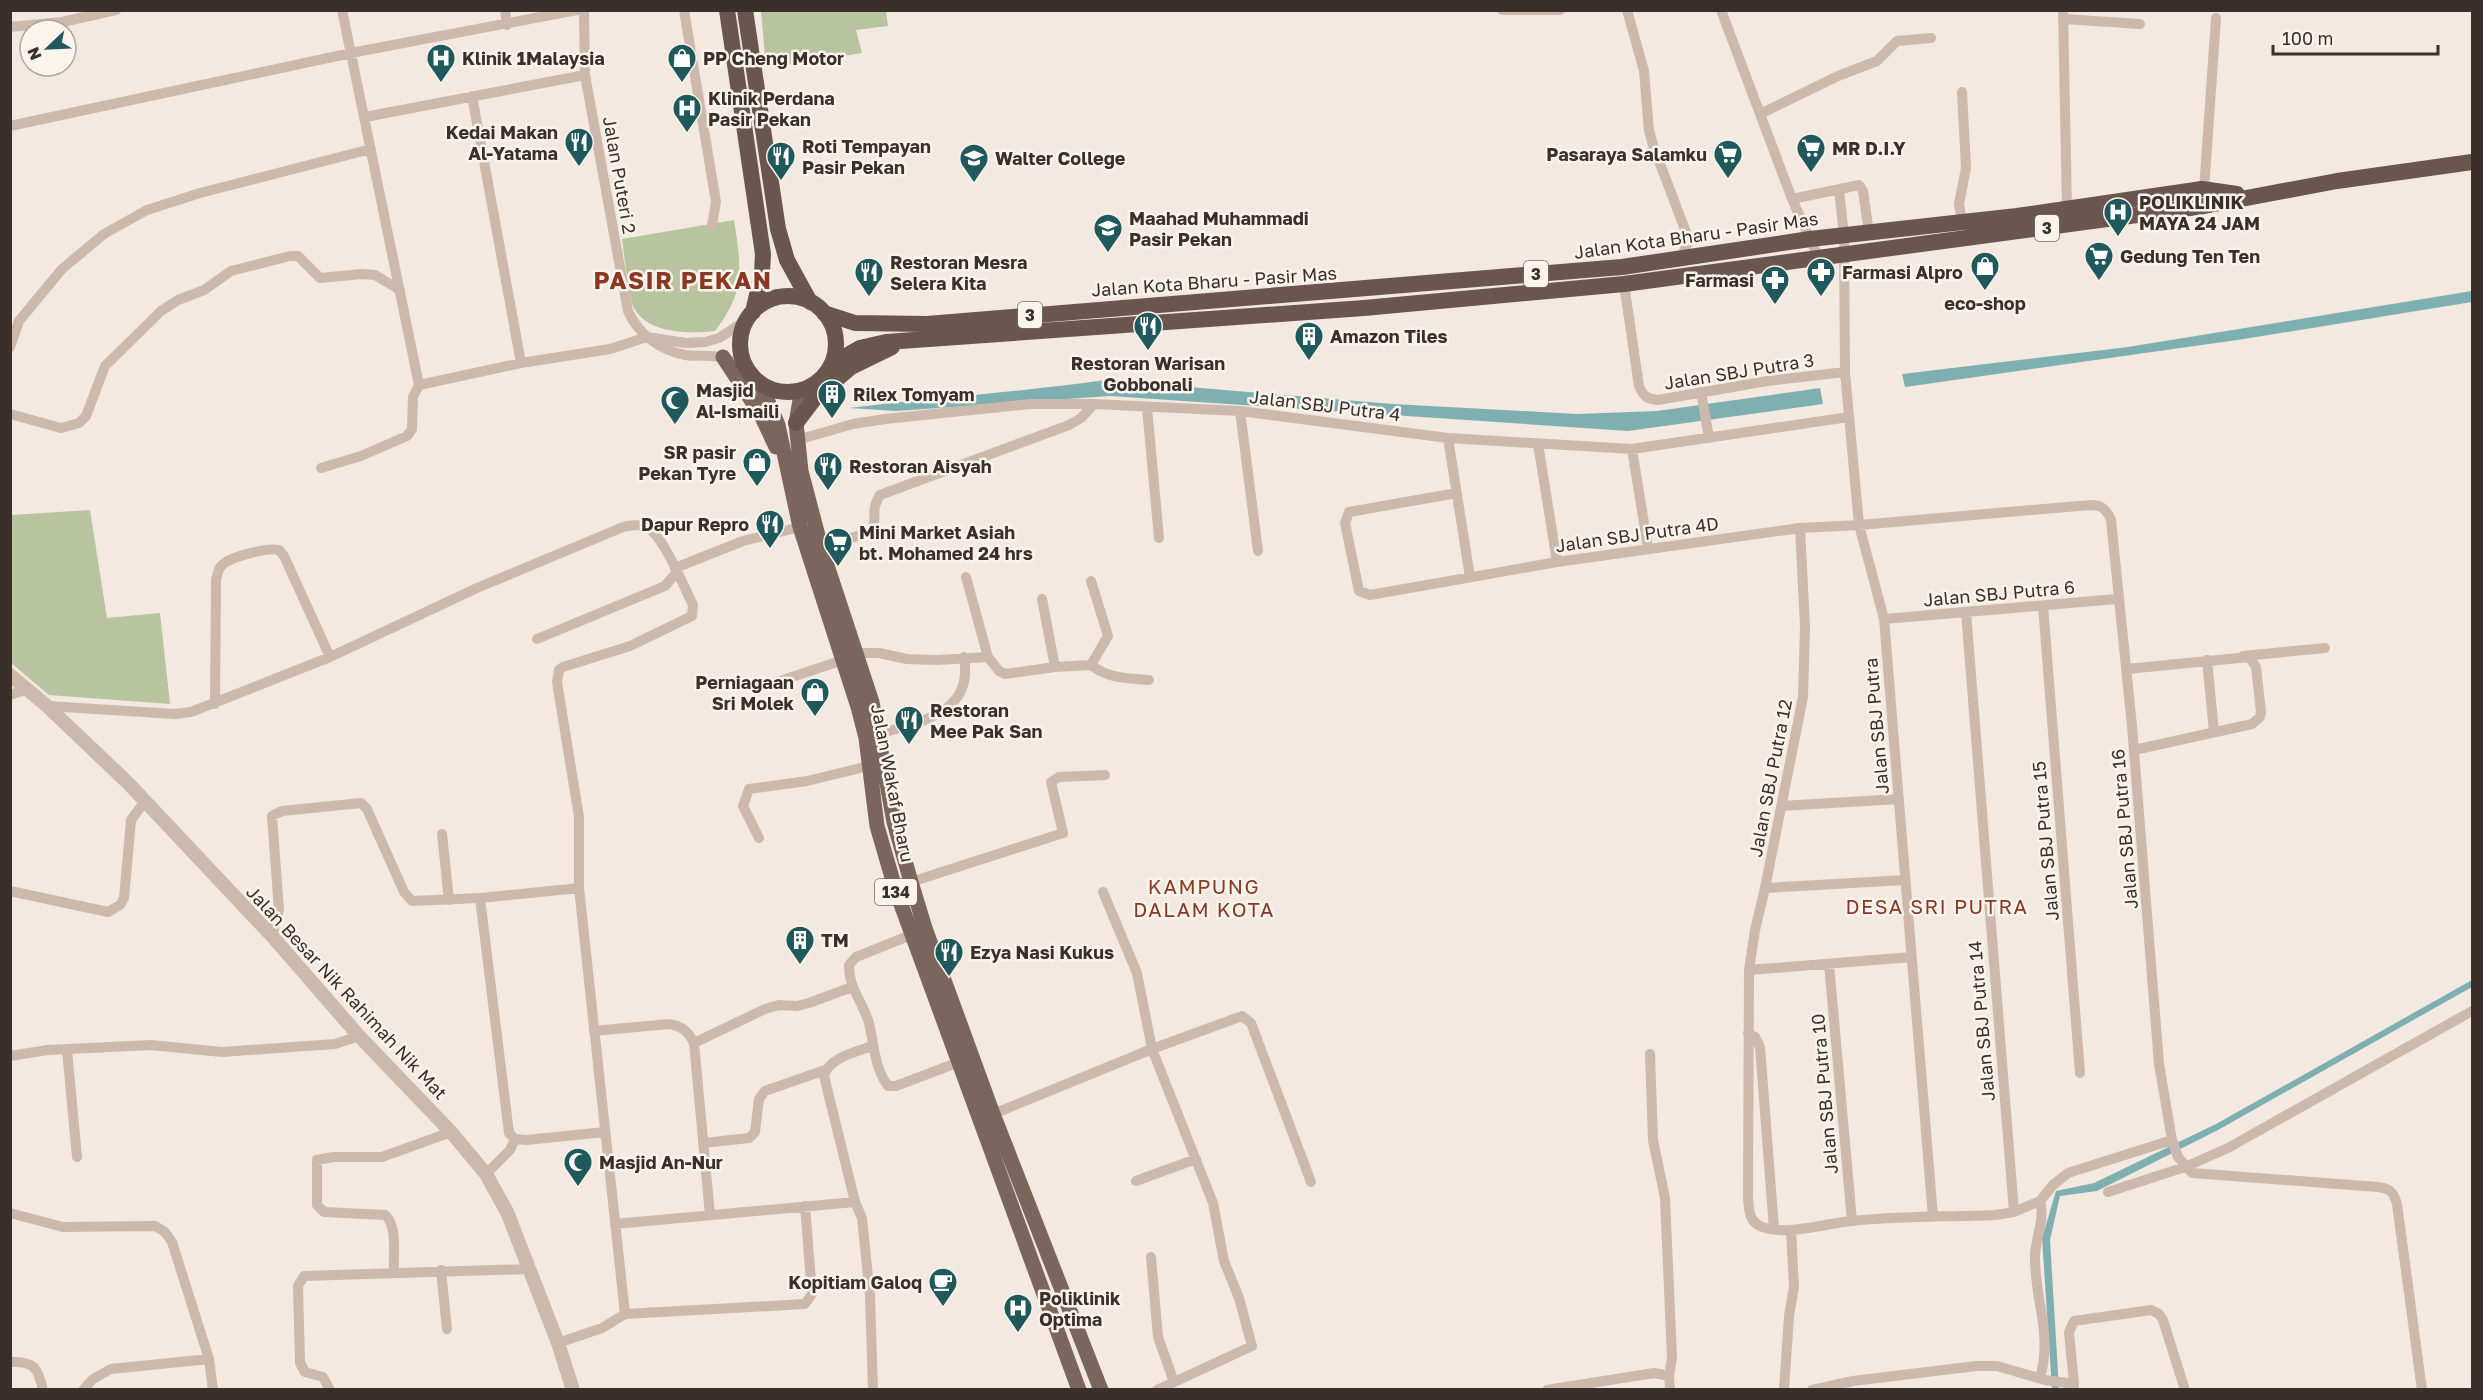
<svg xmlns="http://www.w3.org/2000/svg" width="2483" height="1400" font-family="'Golos Text',sans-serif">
<rect width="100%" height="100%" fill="#f3e9e0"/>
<path fill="#b8c39f" d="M 761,11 L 886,11 L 888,26 L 856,30 L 862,53 L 766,68 Z
M 734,220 C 741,266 746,292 715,331 C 690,334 648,334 634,308 C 629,299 624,253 622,239 Z
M 90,510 L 107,618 L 160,613 L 170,704 L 49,695 L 11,663 L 11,515 Z"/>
<path fill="#7eb0b1" d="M 2472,291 L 2472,302 L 2244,339 L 1905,387 L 1902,374 L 2128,347 Z
M 1106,380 L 1393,404 L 1577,414 L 1657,411 L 1820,388 L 1823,404 L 1628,431 L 1110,396 L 896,411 L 849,408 C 935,397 1021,392 1106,380 Z
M 2472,980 L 2472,987 L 2218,1130 L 2097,1191 L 2060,1196 L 2050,1240 L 2059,1389 L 2052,1389 L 2042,1238 L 2056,1191 L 2094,1183 L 2216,1124 Z"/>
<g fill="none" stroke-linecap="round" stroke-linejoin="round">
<path stroke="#ccb9ab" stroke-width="10" d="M 505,10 L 507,25
M 584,10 L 585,75 L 628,311 C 638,334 660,350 685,355 C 697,357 711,354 723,358 C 732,360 740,366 748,370
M 684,10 L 716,202 L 712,225
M 1502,10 L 1560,10
M 1627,10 L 1644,71 L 1649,131 L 1654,148 L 1689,240 L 1681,258
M 1721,10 L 1792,199 L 1819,259
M 2063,10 L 2067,209
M 2064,19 L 2140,24
M 10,27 L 62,22 L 116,10
M 472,96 L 521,363
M 1760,114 L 1838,76 L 1877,61 L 1897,41 L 1931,38
M 365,117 L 585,75
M 10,126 L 351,53 L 577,10
M 1839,189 L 1844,236 L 1845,372 L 1859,525 L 1884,619 L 1933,1217
M 2204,190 L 2216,18
M 1792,199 L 1859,185 L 1863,191 L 1869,233
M 1962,222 L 1959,204 L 1966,168 L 1962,92
M 1624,284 L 1639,386 C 1643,396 1647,399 1658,400 L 1767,381 L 1845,372
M 10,347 L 19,321 L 62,269 L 104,234 L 147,210 L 200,193 L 371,149
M 419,385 L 521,363 L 610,349 L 647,337 L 686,343 L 705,342 L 719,338 L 747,320
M 1701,392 L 1709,438
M 1147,408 L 1159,538
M 1240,411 L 1258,551
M 10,414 L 61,428 L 79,423 L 86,416 L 105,366 L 161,311 L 178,300 L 204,290 L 231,271 L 290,256 L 298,256 L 320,278 L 362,274 L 375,275 L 400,290
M 1448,438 L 1470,577
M 797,440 L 853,424 L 885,419 L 1031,404 L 1094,404 L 1240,411 L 1448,438 L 1632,449 L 1849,417
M 1538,444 L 1557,562
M 1632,449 L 1648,548
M 321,468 L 361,456 L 407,436 L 412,429 L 413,397 L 419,385 L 342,10
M 1457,493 L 1349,512 L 1345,523 L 1359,591 L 1370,595 L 1557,562 L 1800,528 L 1859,525 L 2090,505 C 2102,505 2106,509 2111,520 L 2132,726 L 2159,1064 L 2172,1140 L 2178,1157 L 2192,1173 L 2378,1187 C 2390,1188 2394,1193 2397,1204 L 2422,1390
M 1800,528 L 1805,626 L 1803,697 L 1765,888 L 1755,930 L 1749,970 L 1748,1198 C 1749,1209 1749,1221 1760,1226 C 1784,1237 1826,1223 1852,1221 C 1899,1216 1948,1217 1995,1215 L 2014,1212 L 2040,1201 L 2053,1185 L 2068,1173 L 2172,1140
M 821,547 L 871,532 C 879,518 869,512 880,495 L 1069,425 L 1081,418 L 1094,404
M 675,568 L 743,541 L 800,527
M 1091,581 L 1108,636 L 1091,665
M 2043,606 L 2080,1073
M 1966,612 L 2014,1212
M 1884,619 L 2117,599
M 537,639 L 665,586 L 677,572
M 856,653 L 879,653 L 907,659 L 937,660 L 988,657 L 966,577
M 2243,656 L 2325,648
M 988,657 L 999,671 L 1005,674 L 1055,667 L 1042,599
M 2207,660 L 2214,732
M 1055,667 L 1091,665 C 1109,679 1127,678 1149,680
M 2127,669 L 2249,657 L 2256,667 L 2261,712 L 2260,717 L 2252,724 L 2134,750
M 765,686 L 843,660
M 10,695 L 28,689
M 215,704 L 216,579 C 218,574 218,569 222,565 C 230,557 268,547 279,550 L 284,556 L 330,657
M 47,706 L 175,714 L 191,712 L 330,657 L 477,588 L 623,527 C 633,525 642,523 651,530 C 666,543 683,585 693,605 L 692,616 L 630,646 L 563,667 L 559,670 L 557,682 L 579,817 L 579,888 L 625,1314 L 602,1328 L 558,1343
M 879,734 C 921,721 974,714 964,657
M 1781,806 L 1899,799
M 442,834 L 449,900
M 759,838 L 743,806 L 749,789 L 807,781 L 869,766
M 911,882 L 1063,833 L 1051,782 L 1059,777 L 1105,775
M 1765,888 L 1905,880
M 10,891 L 108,912 L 120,905 L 124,898 L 131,820 L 145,801
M 1103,892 L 1137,973 L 1152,1049 L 1213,1203 L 1224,1261 L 1239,1298 L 1252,1346 L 1157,1390
M 480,898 L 509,1133 L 515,1139 L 526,1140 L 605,1132
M 911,935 L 856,957 L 849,965 C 848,987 863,1002 869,1023 C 874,1043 874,1067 888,1086 L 896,1086 L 959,1062
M 272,936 L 279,910 L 272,816 L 282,811 L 361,803 L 367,809 L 404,892 L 412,901 L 480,898 L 579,888
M 1829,964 L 1852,1221
M 1749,970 L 1912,957
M 594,1031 L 669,1024 C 682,1026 688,1031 694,1043 L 710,1215
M 1748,1033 L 1755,1037 L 1760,1047 L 1774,1229
M 694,1043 L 765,1009 L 779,1005 L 797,1006 L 809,1003 L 852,987
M 872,1046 C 856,1052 828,1058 824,1076 L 855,1202 L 862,1218 L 870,1296 L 873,1390
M 67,1050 L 77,1157
M 1650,1054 L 1653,1140 L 1665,1198 L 1672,1357 L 1669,1376
M 10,1056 L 48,1050 L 151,1045 L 222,1052 L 335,1044 L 359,1036
M 993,1114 L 1152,1049 L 1242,1016 L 1251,1023 L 1311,1182
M 703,1143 L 749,1138 L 755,1132 L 759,1099 L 765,1091 L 825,1070
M 486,1174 L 510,1150 L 515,1139
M 1136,1181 L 1196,1159
M 2108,1192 L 2185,1167 L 2228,1148 L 2472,1011
M 10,1213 L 63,1227 L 155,1226 L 165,1232 L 172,1242 L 209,1359 L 213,1390
M 615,1224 L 855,1202
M 1151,1257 L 1158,1337 L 1174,1382
M 441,1270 L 447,1329
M 394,1272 C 393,1256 398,1226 385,1215 L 324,1212 L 317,1205 L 317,1160 L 333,1157 L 382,1157 L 451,1132
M 625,1314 L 805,1304 L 812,1294 L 805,1206
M 11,1362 C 34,1361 38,1368 43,1390
M 2040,1378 C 2053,1332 2034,1300 2035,1255 C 2036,1236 2045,1220 2040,1201
M 2074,1384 L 2069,1332 L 2074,1321 L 2151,1310 L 2159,1314 L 2163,1320 L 2185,1390
M 83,1390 L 93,1379 L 111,1369 L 209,1359
M 330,1390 L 323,1377 L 305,1372 L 300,1363 L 298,1286 L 304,1276 L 529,1269
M 1547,1390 L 1654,1373 L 1669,1376 L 1670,1390
M 1784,1390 L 1789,1316 L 1794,1287 L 1791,1230
M 1812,1390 L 1853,1381 L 1976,1366 L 1997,1366 L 2045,1380 L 2074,1384 L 2074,1390"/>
<path stroke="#ccb9ab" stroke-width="14" d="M 10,675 L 47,706 L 128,783 L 272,936 L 359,1036 L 451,1132 L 486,1174 L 507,1212 L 558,1343 L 573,1390"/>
<path stroke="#7b655c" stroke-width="15" d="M 723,357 L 761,415 L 776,447
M 760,383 L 778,425 L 800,527 L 858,707 L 866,738 L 877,826 L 895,888 L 1079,1390
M 808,388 L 800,400 L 796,423 L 801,471 L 821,547 L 872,702 L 894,822 L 911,882 L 925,928 L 993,1114 L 1101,1390"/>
<path stroke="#6a564e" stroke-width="16" d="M 727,10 L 763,254 L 762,273 L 753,312
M 745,10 L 778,229 L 787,260 L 810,302
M740 344a48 48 0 1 1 96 0a48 48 0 1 1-96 0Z
M 824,313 L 855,323 L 927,324 L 1622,267 L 1810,239 L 2017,216 L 2202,189 L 2237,194
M 832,364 L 860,348 L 886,342 L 1364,308 L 1624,284 L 2204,206 L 2337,181 L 2472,162
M 796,423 L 815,398 L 851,367 L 892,347"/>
</g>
<defs>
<g id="hospital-pin" transform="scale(1.5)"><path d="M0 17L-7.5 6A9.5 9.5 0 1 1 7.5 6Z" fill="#1f595c" stroke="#faf4ec"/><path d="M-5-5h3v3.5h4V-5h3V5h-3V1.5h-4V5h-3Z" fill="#fff"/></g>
<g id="shop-pin" transform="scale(1.5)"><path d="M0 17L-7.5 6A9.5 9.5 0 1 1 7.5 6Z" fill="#1f595c" stroke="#faf4ec"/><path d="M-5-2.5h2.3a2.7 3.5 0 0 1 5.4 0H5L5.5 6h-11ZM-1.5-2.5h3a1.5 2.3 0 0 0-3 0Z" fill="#fff"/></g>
<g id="restaurant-pin" transform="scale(1.5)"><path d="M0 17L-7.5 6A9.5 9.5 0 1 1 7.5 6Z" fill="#1f595c" stroke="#faf4ec"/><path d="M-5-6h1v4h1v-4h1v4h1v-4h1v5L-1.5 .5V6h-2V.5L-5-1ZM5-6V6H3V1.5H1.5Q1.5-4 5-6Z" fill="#fff"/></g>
<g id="supermarket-pin" transform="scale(1.5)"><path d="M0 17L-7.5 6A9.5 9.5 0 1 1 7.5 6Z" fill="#1f595c" stroke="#faf4ec"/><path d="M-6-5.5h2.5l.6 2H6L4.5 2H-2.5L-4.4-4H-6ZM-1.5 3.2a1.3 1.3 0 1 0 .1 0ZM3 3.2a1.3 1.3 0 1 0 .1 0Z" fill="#fff"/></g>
<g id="university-pin" transform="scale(1.5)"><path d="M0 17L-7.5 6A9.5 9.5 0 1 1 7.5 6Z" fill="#1f595c" stroke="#faf4ec"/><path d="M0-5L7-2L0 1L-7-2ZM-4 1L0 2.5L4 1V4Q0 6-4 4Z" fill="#fff"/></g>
<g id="school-pin" transform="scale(1.5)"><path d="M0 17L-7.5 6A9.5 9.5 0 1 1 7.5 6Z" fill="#1f595c" stroke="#faf4ec"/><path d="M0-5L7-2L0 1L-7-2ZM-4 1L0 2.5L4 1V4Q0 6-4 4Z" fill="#fff"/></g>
<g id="pharmacy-pin" transform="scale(1.5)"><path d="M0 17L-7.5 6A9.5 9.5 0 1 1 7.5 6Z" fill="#1f595c" stroke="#faf4ec"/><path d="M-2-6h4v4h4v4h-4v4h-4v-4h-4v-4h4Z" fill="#fff"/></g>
<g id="building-pin" transform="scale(1.5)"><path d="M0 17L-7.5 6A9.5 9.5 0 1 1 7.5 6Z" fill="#1f595c" stroke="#faf4ec"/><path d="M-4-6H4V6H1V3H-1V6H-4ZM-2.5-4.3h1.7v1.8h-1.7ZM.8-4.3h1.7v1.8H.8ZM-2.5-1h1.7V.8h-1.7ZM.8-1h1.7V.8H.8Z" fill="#fff"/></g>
<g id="mosque-pin" transform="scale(1.5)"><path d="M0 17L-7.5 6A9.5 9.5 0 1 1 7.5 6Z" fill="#1f595c" stroke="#faf4ec"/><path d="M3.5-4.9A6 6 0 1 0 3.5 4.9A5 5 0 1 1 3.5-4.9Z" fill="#fff"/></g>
<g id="cafe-pin" transform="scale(1.5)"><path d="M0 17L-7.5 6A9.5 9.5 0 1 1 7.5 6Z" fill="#1f595c" stroke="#faf4ec"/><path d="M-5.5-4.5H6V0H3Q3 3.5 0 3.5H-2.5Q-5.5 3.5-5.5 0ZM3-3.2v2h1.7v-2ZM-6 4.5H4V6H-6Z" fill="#fff"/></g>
</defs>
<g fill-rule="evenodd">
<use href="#hospital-pin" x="441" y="58"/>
<use href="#shop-pin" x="682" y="58"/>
<use href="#hospital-pin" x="687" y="108"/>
<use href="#restaurant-pin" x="579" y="142"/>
<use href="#supermarket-pin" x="1811" y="148"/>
<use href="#supermarket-pin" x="1728" y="154"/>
<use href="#restaurant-pin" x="781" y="156"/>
<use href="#university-pin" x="974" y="158"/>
<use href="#hospital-pin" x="2118" y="212"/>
<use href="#school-pin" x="1108" y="228"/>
<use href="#supermarket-pin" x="2099" y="256"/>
<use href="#shop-pin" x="1985" y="266"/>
<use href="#restaurant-pin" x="869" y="272"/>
<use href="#pharmacy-pin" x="1821" y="272"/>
<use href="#pharmacy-pin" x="1775" y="280"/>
<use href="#restaurant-pin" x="1148" y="326"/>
<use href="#building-pin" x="1309" y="336"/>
<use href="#building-pin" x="832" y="394"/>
<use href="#mosque-pin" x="675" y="400"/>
<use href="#shop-pin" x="757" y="462"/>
<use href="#restaurant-pin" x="828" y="466"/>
<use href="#restaurant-pin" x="770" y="524"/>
<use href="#supermarket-pin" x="838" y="542"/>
<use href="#shop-pin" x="815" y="692"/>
<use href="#restaurant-pin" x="909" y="720"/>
<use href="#building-pin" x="800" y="940"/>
<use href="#restaurant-pin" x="949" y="952"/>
<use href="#mosque-pin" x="578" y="1162"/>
<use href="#cafe-pin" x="943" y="1282"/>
<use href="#hospital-pin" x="1018" y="1308"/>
</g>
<g text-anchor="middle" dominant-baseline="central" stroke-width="5" stroke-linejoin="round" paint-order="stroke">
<g fill="#faf4ec" stroke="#746a64" stroke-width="1.5">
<rect x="2035" y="215" width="24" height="26" rx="4.5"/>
<rect x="1524" y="261" width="24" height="26" rx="4.5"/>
<rect x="1018" y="302" width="24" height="26" rx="4.5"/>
<rect x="875" y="879" width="42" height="26" rx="4.5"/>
</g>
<g font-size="16" font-weight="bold" fill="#3a2f2a">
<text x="2047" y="228">3</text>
<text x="1536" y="274">3</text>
<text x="1030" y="315">3</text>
<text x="896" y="892">134</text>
</g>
<g font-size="18" font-weight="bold" fill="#3a2f2a" stroke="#faf4ec" text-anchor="start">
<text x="462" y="58">Klinik 1Malaysia</text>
<text x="703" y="58">PP Cheng Motor</text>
<text x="708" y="98">Klinik Perdana<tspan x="708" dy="21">Pasir Pekan</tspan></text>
<text x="558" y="132" text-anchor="end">Kedai Makan<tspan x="558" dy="21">Al-Yatama</tspan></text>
<text x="802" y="146">Roti Tempayan<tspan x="802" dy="21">Pasir Pekan</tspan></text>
<text x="1832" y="148">MR D.I.Y</text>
<text x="1707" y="154" text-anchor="end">Pasaraya Salamku</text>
<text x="995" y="158">Walter College</text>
<text x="2139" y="202">POLIKLINIK<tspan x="2139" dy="21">MAYA 24 JAM</tspan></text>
<text x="1129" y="218">Maahad Muhammadi<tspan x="1129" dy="21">Pasir Pekan</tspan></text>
<text x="2120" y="256">Gedung Ten Ten</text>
<text x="890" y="262">Restoran Mesra<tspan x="890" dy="21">Selera Kita</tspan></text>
<text x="1842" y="272">Farmasi Alpro</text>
<text x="1754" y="280" text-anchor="end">Farmasi</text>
<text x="1985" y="303" text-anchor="middle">eco-shop</text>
<text x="1330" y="336">Amazon Tiles</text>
<text x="1148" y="363" text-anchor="middle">Restoran Warisan<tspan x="1148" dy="21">Gobbonali</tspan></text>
<text x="696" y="390">Masjid<tspan x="696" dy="21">Al-Ismaili</tspan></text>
<text x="853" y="394">Rilex Tomyam</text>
<text x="736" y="452" text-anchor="end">SR pasir<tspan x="736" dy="21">Pekan Tyre</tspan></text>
<text x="849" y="466">Restoran Aisyah</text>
<text x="749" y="524" text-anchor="end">Dapur Repro</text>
<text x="859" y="532">Mini Market Asiah<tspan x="859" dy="21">bt. Mohamed 24 hrs</tspan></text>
<text x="794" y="682" text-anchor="end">Perniagaan<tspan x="794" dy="21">Sri Molek</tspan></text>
<text x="930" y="710">Restoran<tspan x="930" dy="21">Mee Pak San</tspan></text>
<text x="821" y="940">TM</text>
<text x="970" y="952">Ezya Nasi Kukus</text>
<text x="599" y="1162">Masjid An-Nur</text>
<text x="922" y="1282" text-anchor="end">Kopitiam Galoq</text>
<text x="1039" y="1298">Poliklinik<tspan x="1039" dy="21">Optima</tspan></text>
</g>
<g font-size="18" fill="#3a2f2a" stroke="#faf4ec">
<text transform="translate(620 175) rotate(80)">Jalan Puteri 2</text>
<text transform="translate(1696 235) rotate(-8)">Jalan Kota Bharu - Pasir Mas</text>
<text transform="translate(1214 281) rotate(-4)">Jalan Kota Bharu - Pasir Mas</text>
<text transform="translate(1739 371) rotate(-9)">Jalan SBJ Putra 3</text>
<text transform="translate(1325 405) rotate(7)">Jalan SBJ Putra 4</text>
<text transform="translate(1637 534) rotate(-8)">Jalan SBJ Putra 4D</text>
<text transform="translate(1999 593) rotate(-5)">Jalan SBJ Putra 6</text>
<text transform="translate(1876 726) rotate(-95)">Jalan SBJ Putra</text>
<text transform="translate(1770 778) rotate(-79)">Jalan SBJ Putra 12</text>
<text transform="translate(893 783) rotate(79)">Jalan Wakaf Bharu</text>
<text transform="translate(2124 829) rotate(-95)">Jalan SBJ Putra 16</text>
<text transform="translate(2045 841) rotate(-95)">Jalan SBJ Putra 15</text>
<text transform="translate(347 992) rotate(47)">Jalan Besar Nik Rahimah Nik Mat</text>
<text transform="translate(1981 1021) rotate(-95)">Jalan SBJ Putra 14</text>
<text transform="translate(1824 1094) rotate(-95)">Jalan SBJ Putra 10</text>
</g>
<g font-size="20" letter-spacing="1.5" fill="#893823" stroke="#faf4ec">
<text x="1204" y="886">KAMPUNG<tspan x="1204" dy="23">DALAM KOTA</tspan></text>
<text x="1937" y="906">DESA SRI PUTRA</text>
</g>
<g font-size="24" font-weight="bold" letter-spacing="1.5" fill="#893823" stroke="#faf4ec">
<text x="683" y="279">PASIR PEKAN</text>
</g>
</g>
<rect width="2483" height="1400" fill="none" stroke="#3a2f2a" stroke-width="24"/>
<g transform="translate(48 48) rotate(247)"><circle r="28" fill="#faf4ec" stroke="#ada59e" stroke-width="1.5"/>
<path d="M0-4.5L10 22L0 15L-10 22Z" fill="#1f595c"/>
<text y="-9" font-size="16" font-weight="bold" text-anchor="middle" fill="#3a2f2a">N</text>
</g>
<path d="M2273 45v9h165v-9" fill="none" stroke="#3a2f2a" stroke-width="3"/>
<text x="2282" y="45" font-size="18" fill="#3a2f2a" stroke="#faf4ec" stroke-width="4.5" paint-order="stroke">100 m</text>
</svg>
